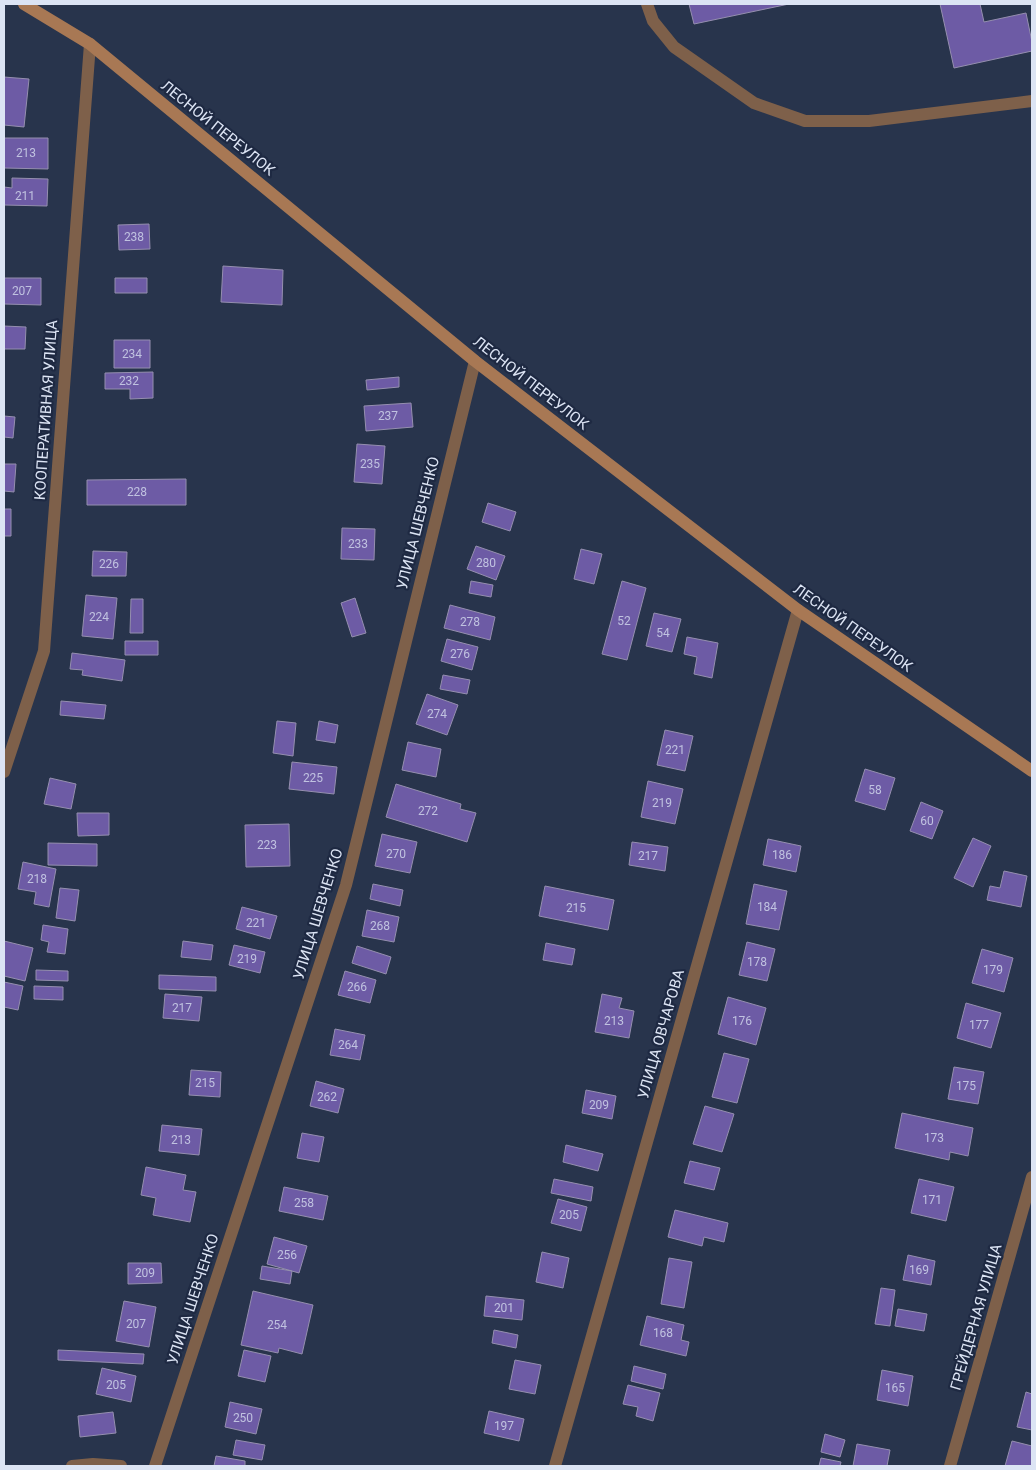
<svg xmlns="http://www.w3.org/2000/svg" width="1036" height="1470" font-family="Roboto,sans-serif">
<rect width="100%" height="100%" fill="#28344c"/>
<path fill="#6d5ba5" stroke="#958faf" d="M 689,4 L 789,4 L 694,24 Z
M 940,4 L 980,4 L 984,22 L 1026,13 L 1032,42 L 1032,51 L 954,68 Z
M 4,77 L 29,79 L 24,127 L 4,125 Z
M 4,138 L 48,138 L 48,169 L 4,168 Z
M 12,178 L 48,179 L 47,206 L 4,205 L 4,187 L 12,188 Z
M 149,224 L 150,249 L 119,250 L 118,225 Z
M 223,266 L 283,270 L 282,305 L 221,302 Z
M 4,278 L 41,278 L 41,305 L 4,304 Z
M 115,278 L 147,278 L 147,293 L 115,293 Z
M 4,326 L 26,327 L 25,349 L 4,349 Z
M 114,340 L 150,340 L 150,368 L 114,368 Z
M 153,372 L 153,398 L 130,399 L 130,389 L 105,389 L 105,373 Z
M 399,377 L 399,387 L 367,390 L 366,380 Z
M 411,403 L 413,427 L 366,431 L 364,406 Z
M 4,416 L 15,417 L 13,438 L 4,437 Z
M 357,444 L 385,446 L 382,484 L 354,482 Z
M 4,464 L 16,464 L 14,492 L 4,491 Z
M 186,479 L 186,505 L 87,505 L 87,480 Z
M 488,503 L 516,512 L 510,531 L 482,522 Z
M 4,509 L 11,509 L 11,536 L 4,536 Z
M 342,528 L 375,529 L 374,560 L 341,559 Z
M 476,546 L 505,556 L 496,580 L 467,569 Z
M 581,549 L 602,554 L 594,584 L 574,579 Z
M 93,551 L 127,552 L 126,576 L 92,576 Z
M 471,581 L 493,585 L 491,597 L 469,593 Z
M 622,581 L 646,588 L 627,660 L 602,654 Z
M 86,595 L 117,598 L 113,639 L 82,636 Z
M 355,598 L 366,633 L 352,637 L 341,603 Z
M 131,599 L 143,599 L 143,633 L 130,633 Z
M 450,605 L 495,617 L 490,640 L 444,628 Z
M 654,613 L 681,619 L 672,652 L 646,646 Z
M 687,637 L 718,643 L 712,678 L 694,674 L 697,657 L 684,654 Z
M 447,639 L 478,647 L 472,670 L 441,661 Z
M 125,641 L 158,641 L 158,655 L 125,655 Z
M 72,653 L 125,660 L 122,681 L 82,675 L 83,670 L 70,669 Z
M 443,675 L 470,680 L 467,694 L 440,689 Z
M 427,694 L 458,705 L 447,735 L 416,724 Z
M 61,701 L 106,705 L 104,719 L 60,715 Z
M 277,721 L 296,723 L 293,756 L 273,753 Z
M 319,721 L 338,725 L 335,743 L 316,740 Z
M 665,730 L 693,736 L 685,771 L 657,765 Z
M 408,742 L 441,749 L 436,777 L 402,770 Z
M 292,762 L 337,767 L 334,794 L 289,789 Z
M 865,769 L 895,778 L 885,810 L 855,801 Z
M 50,778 L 76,784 L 71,809 L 44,804 Z
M 648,781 L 683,789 L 675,824 L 641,817 Z
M 396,784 L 461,804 L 460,809 L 476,813 L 467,842 L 386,817 Z
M 921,802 L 943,811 L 932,839 L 910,831 Z
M 77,813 L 109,813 L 109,835 L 78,836 Z
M 289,824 L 290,866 L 246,867 L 245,825 Z
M 382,834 L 417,842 L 410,873 L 375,866 Z
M 973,838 L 991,846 L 973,887 L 954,878 Z
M 768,839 L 801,846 L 796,872 L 763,865 Z
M 632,842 L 668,847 L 665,871 L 629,865 Z
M 48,843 L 97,844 L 97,866 L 48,865 Z
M 23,862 L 56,869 L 49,907 L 34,904 L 36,892 L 18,889 Z
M 1004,871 L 1027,876 L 1021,907 L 987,900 L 990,886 L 1000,888 Z
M 373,884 L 403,890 L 400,906 L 370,899 Z
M 754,884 L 787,891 L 779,930 L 746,924 Z
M 545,886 L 614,900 L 608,930 L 539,916 Z
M 60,888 L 79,890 L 75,921 L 56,918 Z
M 242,907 L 277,916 L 270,939 L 236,929 Z
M 367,910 L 399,917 L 394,942 L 362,936 Z
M 43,925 L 68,929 L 65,954 L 47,952 L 49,942 L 41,940 Z
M 4,941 L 33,948 L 25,981 L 4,976 Z
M 183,941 L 213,945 L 211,960 L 181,957 Z
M 747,942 L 775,949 L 767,981 L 739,975 Z
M 546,943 L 575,949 L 572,965 L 543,960 Z
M 234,945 L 265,952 L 260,973 L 229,965 Z
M 357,946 L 391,957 L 386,974 L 352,963 Z
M 982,949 L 1013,958 L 1004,992 L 972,983 Z
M 36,970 L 68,971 L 68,981 L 36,980 Z
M 345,971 L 376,980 L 370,1003 L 338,995 Z
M 159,975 L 216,977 L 216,991 L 159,989 Z
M 4,982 L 23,986 L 18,1010 L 4,1007 Z
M 34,986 L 63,987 L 63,1000 L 34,999 Z
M 165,994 L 202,997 L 199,1021 L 163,1018 Z
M 602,994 L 622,998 L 619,1008 L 634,1011 L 629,1038 L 595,1032 Z
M 728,997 L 766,1008 L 756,1045 L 718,1034 Z
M 966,1003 L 1001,1013 L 991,1048 L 957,1038 Z
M 335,1029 L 365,1035 L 360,1060 L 330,1055 Z
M 724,1053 L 749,1059 L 737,1103 L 712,1097 Z
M 954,1067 L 984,1072 L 978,1104 L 948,1099 Z
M 191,1070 L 221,1072 L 220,1097 L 189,1095 Z
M 316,1081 L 344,1089 L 338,1113 L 310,1106 Z
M 586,1090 L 616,1096 L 612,1119 L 582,1113 Z
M 705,1106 L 734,1114 L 722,1152 L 693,1144 Z
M 902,1113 L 973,1128 L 968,1156 L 950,1152 L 949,1160 L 895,1148 Z
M 162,1125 L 202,1129 L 199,1155 L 159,1151 Z
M 302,1133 L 324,1137 L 319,1162 L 297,1158 Z
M 566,1145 L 603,1154 L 598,1171 L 563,1162 Z
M 690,1161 L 720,1168 L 714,1190 L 684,1183 Z
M 146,1167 L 186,1175 L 183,1190 L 196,1192 L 190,1222 L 153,1215 L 156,1198 L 141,1195 Z
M 554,1179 L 593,1187 L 591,1201 L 551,1193 Z
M 919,1179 L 954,1187 L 946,1221 L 911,1213 Z
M 284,1187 L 328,1196 L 323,1220 L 279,1211 Z
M 558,1199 L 587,1207 L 581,1231 L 551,1223 Z
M 675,1210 L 728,1223 L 724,1242 L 704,1237 L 702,1246 L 668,1237 Z
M 274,1237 L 307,1246 L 299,1273 L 267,1264 Z
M 542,1252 L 569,1258 L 563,1288 L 536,1282 Z
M 908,1255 L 935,1261 L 931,1285 L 903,1280 Z
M 669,1258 L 692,1262 L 684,1308 L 661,1304 Z
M 128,1263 L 161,1263 L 162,1283 L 128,1284 Z
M 262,1266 L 292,1271 L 290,1284 L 260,1279 Z
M 881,1288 L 895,1290 L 890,1326 L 875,1324 Z
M 253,1291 L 313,1305 L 302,1354 L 279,1348 L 278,1353 L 241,1345 Z
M 486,1296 L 524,1300 L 522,1320 L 484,1316 Z
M 124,1301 L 156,1307 L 149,1347 L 116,1341 Z
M 898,1309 L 927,1314 L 924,1331 L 895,1326 Z
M 647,1316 L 684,1325 L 681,1340 L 689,1342 L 686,1356 L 640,1345 Z
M 494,1330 L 518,1335 L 516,1348 L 492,1343 Z
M 58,1350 L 144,1354 L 143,1364 L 58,1360 Z
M 244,1350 L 271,1356 L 265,1382 L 238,1376 Z
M 515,1360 L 541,1365 L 535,1394 L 509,1389 Z
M 634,1366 L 666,1374 L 663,1389 L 631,1381 Z
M 102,1368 L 136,1376 L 131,1402 L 96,1394 Z
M 882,1370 L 913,1376 L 908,1406 L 877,1400 Z
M 628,1385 L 660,1393 L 653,1421 L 636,1416 L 638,1407 L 623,1404 Z
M 1026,1392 L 1032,1394 L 1032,1430 L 1017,1427 Z
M 230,1402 L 262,1409 L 256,1434 L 225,1427 Z
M 489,1411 L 524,1419 L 519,1441 L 484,1433 Z
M 113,1412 L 116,1433 L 80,1437 L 78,1416 Z
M 825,1434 L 845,1440 L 840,1457 L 821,1452 Z
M 236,1440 L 265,1445 L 262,1460 L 233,1455 Z
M 1012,1441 L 1032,1446 L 1032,1466 L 1005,1466 Z
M 857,1444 L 890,1450 L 887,1466 L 853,1466 Z
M 216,1456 L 245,1461 L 245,1466 L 214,1466 Z
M 821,1458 L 841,1462 L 840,1466 L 819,1466 Z"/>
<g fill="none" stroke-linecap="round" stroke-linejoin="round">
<path stroke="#7e604a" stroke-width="12" d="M 647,4 L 653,21 L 674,47 L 754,103 L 805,121 L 869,121 L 1032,101"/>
<path stroke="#7e604a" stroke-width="12" d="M 4,772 L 44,651 L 90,44
M 72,1466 L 93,1464 L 121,1466
M 155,1466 L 346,885 L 475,361
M 555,1466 L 798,610
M 950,1466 L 1032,1177"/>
<path stroke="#a87854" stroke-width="12" d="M 24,4 L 90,44 L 475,361 L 798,610 L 1032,771"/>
</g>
<g text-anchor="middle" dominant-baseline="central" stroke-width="4.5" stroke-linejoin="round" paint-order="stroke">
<g font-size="12" fill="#c0c2e0">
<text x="26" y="153">213</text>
<text x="25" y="196">211</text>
<text x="134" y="237">238</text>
<text x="22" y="291">207</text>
<text x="132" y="354">234</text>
<text x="129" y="381">232</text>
<text x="388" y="416">237</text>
<text x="370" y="464">235</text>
<text x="137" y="492">228</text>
<text x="358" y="544">233</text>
<text x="486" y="563">280</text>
<text x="109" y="564">226</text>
<text x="99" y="617">224</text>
<text x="624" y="621">52</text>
<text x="470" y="622">278</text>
<text x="663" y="633">54</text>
<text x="460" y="654">276</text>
<text x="437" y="714">274</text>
<text x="675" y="750">221</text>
<text x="313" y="778">225</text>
<text x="875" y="790">58</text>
<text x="662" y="803">219</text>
<text x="428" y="811">272</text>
<text x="927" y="821">60</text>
<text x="267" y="845">223</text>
<text x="396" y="854">270</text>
<text x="782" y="855">186</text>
<text x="648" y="856">217</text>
<text x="37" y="879">218</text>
<text x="767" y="907">184</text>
<text x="576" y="908">215</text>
<text x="256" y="923">221</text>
<text x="380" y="926">268</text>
<text x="247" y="959">219</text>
<text x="757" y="962">178</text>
<text x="993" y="970">179</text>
<text x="357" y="987">266</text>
<text x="182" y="1008">217</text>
<text x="614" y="1021">213</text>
<text x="742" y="1021">176</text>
<text x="979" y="1025">177</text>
<text x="348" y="1045">264</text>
<text x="205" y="1083">215</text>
<text x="966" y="1086">175</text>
<text x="327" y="1097">262</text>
<text x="599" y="1105">209</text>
<text x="934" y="1138">173</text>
<text x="181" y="1140">213</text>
<text x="932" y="1200">171</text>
<text x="304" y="1203">258</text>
<text x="569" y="1215">205</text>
<text x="287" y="1255">256</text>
<text x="919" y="1270">169</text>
<text x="145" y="1273">209</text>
<text x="504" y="1308">201</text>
<text x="136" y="1324">207</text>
<text x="277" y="1325">254</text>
<text x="663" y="1333">168</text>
<text x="116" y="1385">205</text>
<text x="895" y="1388">165</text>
<text x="243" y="1418">250</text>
<text x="504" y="1426">197</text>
</g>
<g font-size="15" fill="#dce4f4" stroke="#1e2942">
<text transform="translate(218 128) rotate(39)">ЛЕСНОЙ ПЕРЕУЛОК</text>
<text transform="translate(531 383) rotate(38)">ЛЕСНОЙ ПЕРЕУЛОК</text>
<text transform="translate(46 410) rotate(-86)">КООПЕРАТИВНАЯ УЛИЦА</text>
<text transform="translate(418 523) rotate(-76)">УЛИЦА ШЕВЧЕНКО</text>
<text transform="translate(853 628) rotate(35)">ЛЕСНОЙ ПЕРЕУЛОК</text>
<text transform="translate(318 914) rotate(-73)">УЛИЦА ШЕВЧЕНКО</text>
<text transform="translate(661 1034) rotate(-74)">УЛИЦА ОВЧАРОВА</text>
<text transform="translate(193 1299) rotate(-72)">УЛИЦА ШЕВЧЕНКО</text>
<text transform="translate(976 1317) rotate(-74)">ГРЕЙДЕРНАЯ УЛИЦА</text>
</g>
</g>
<rect width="1036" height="1470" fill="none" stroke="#dce4f4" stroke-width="10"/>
</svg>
